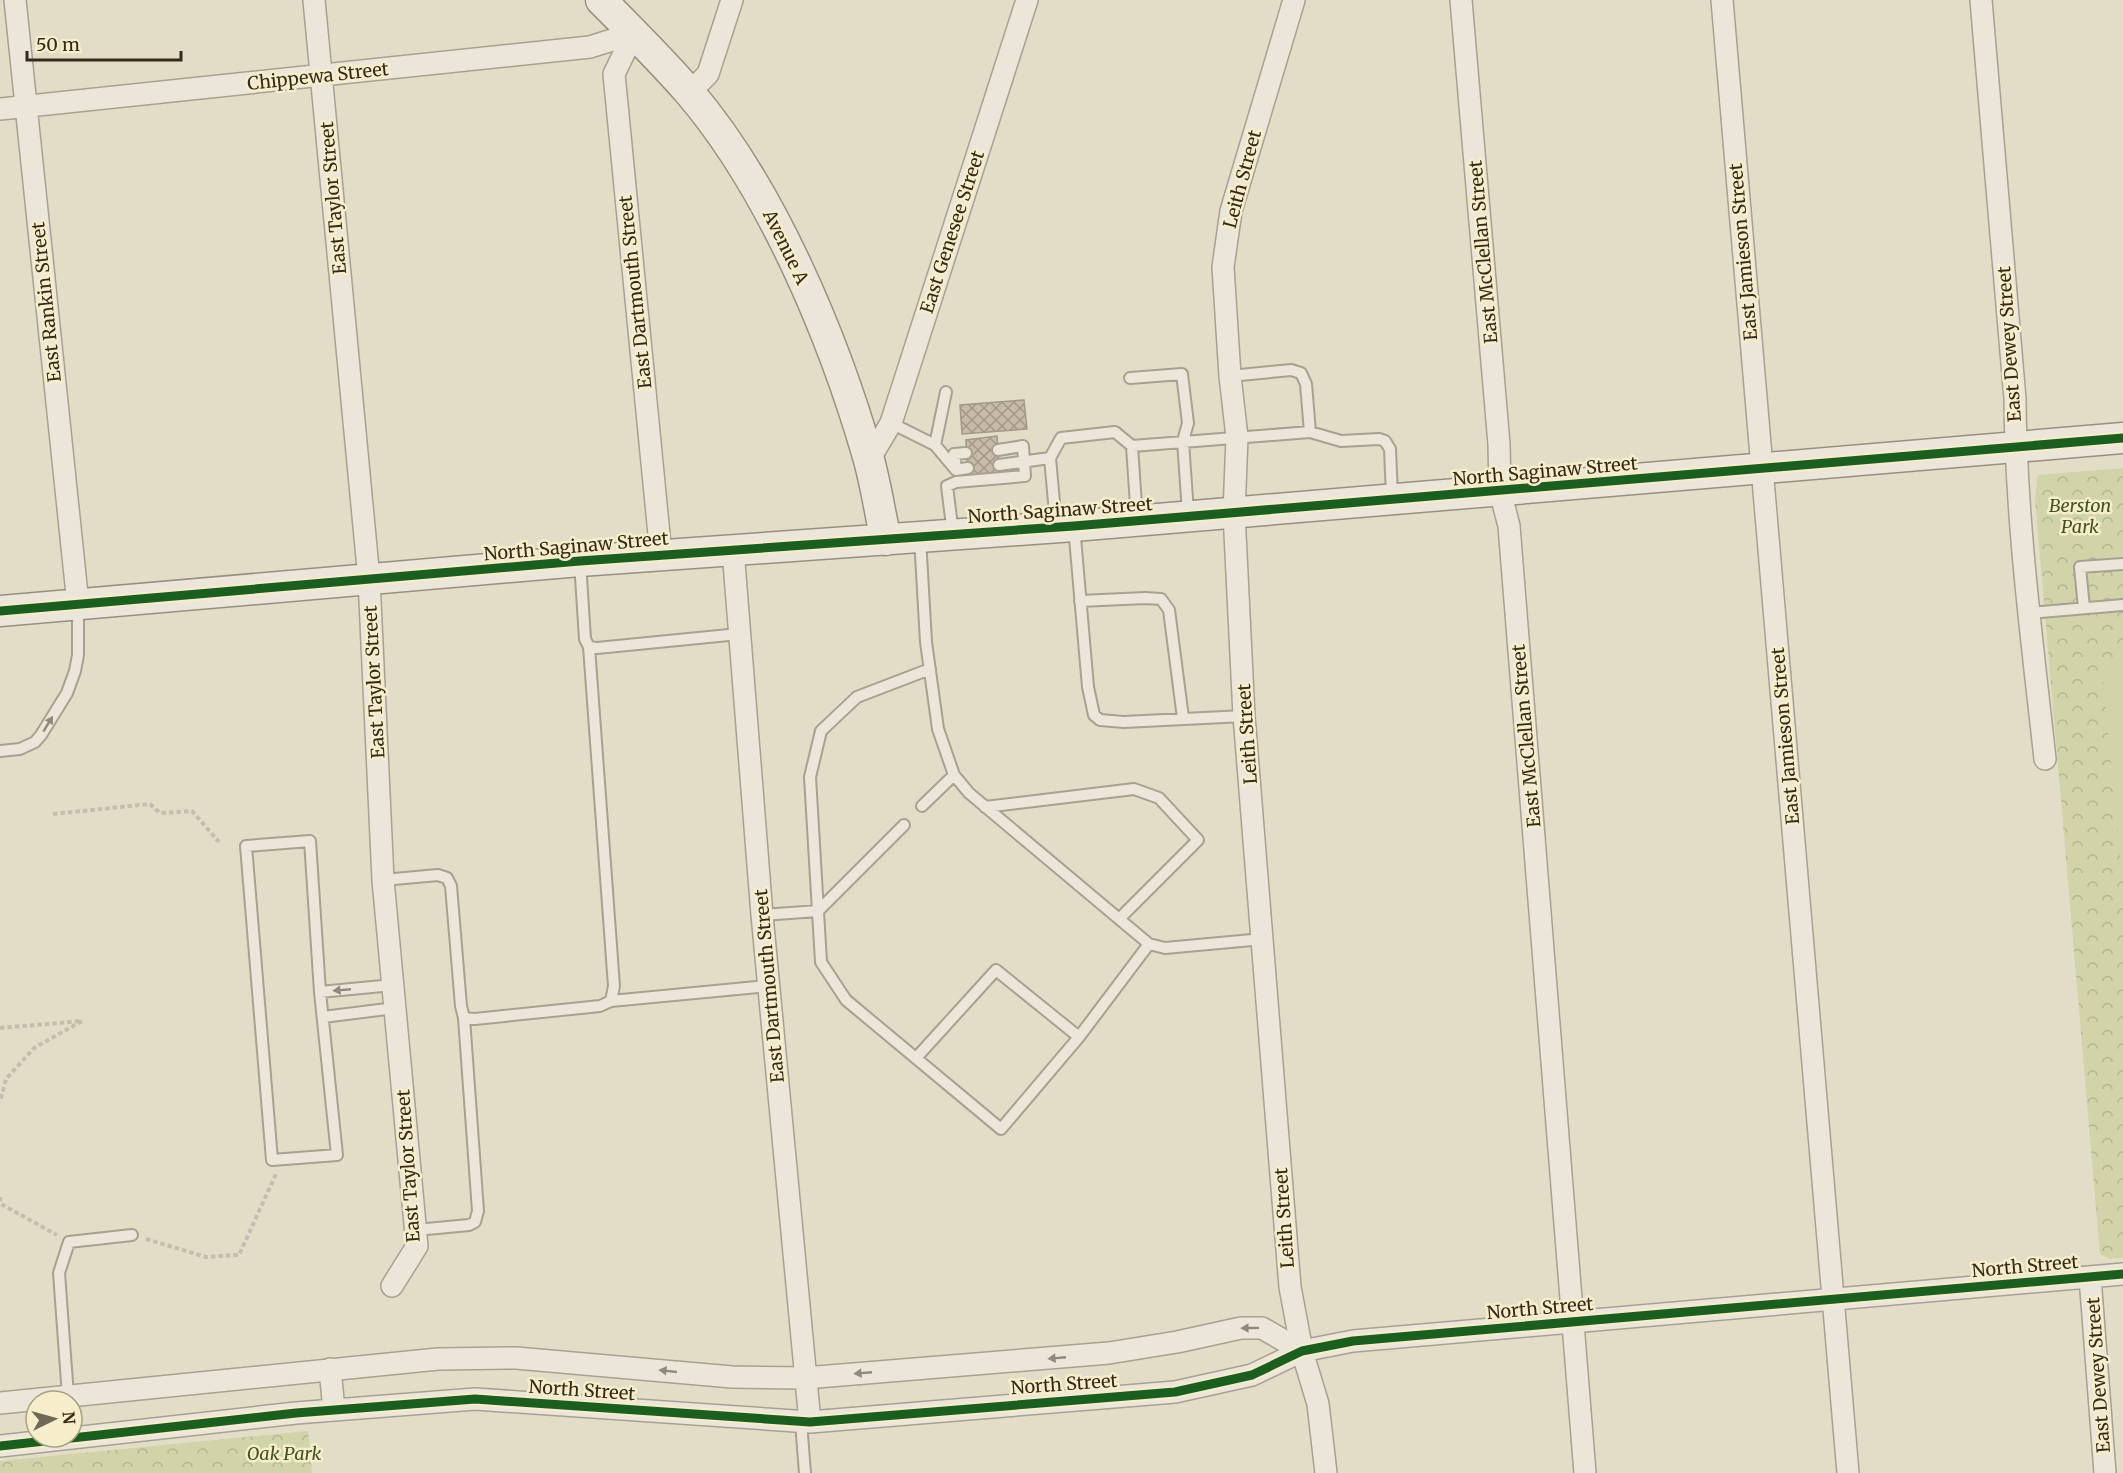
<svg xmlns="http://www.w3.org/2000/svg" width="2123" height="1473" font-family="Merriweather,serif">
<defs>
<pattern id="park-crowns" width="20" height="18" patternUnits="userSpaceOnUse" patternTransform="scale(1.5)"><rect width="20" height="18" fill="#d0d4a8"/><path d="M2 6a3 3 0 1 1 6 0M12 15a3 3 0 1 1 6 0" fill="none" stroke="#b3b690"/></pattern>
<pattern id="building-cross-hatch" width="8" height="8" patternUnits="userSpaceOnUse" patternTransform="scale(1.5)"><rect width="8" height="8" fill="#c7bba8"/><path d="M0 0l8 8M0 8l8-8" fill="none" stroke="#a29888"/></pattern>
</defs>
<rect width="100%" height="100%" fill="#e3ddc7"/>
<path fill="url(#park-crowns)" d="M 2123,468 L 2123,1258 L 2110,1259 L 2100,1254 L 2035,498 L 2038,475 Z
M 308,1431 L 312,1473 L 0,1473 L 0,1461 Z"/>
<path fill="#d0d4a8" d="M 2123,644 L 2123,882 L 2102,672 Z"/>
<path fill="url(#building-cross-hatch)" stroke="#a39887" stroke-width="1.5" d="M 1024,400 L 1027,429 L 962,434 L 960,405 Z
M 997,436 L 1000,476 L 968,479 L 966,440 Z"/>
<g fill="none" stroke-linecap="round" stroke-linejoin="round">
<g stroke="#a8a191" stroke-width="14">
<path id="lane" d="M 1230,376 L 1291,370 L 1301,373 L 1306,384 L 1310,432
M 1130,378 L 1182,374 L 1188,423 L 1183,441 L 1188,513
M 891,423 L 935,445 L 956,470 L 968,468
M 935,445 L 946,392
M 1050,458 L 1061,438 L 1115,432 L 1132,446
M 999,465 L 1050,458 L 1056,524
M 956,469 L 954,454 L 966,453
M 1137,520 L 1132,446 L 1310,432 L 1341,441 L 1379,439 L 1385,441 L 1390,449 L 1392,496
M 1074,526 L 1088,687 L 1094,715 L 1100,720 L 1124,722 L 1244,716
M 953,534 L 947,486 L 956,482 L 1025,476 L 1023,446 L 998,450
M 920,538 L 926,642 L 938,729 L 954,775 L 969,793 L 1149,944 L 1165,948 L 1263,939
M 1080,601 L 1145,598 L 1161,599 L 1169,610 L 1183,718
M 2084,608 L 2080,567 L 2123,564
M 2029,613 L 2123,605
M 589,647 L 597,648 L 739,634
M 930,669 L 857,697 L 821,731 L 810,777 L 821,962 L 846,1000 L 1001,1129 L 1079,1037 L 1149,944
M 0,751 L 20,749 L 35,742 L 41,735 L 67,693 L 75,671 L 78,655 L 78,607
M 922,806 L 954,775
M 985,807 L 1134,789 L 1159,798 L 1198,840 L 1119,919
M 310,841 L 320,992 L 337,1155 L 272,1160 L 246,846 Z
M 383,880 L 438,875 L 447,878 L 451,886 L 461,1006 L 464,1018
M 762,915 L 818,911 L 904,825
M 320,992 L 393,985
M 611,1001 L 768,986
M 323,1017 L 395,1008
M 916,1058 L 996,970 L 1079,1037
M 416,1230 L 469,1225 L 475,1222 L 478,1211 L 464,1018 L 475,1019 L 600,1006 L 611,1001 L 614,986 L 589,647 L 585,639 L 580,562
M 68,1396 L 59,1273 L 69,1242 L 132,1235
M 801,1422 L 805,1473"/>
</g>
<g stroke="#a8a191" stroke-width="24">
<path id="street" d="M 15,0 L 78,604
M 314,0 L 369,579 L 383,880 L 417,1246 L 392,1286
M 1294,0 L 1231,211 L 1223,267 L 1230,376 L 1237,437 L 1234,513 L 1244,716 L 1290,1287 L 1302,1351 L 1318,1404 L 1326,1473
M 1461,0 L 1499,444 L 1500,491 L 1509,526 L 1585,1473
M 1722,0 L 1848,1473
M 1981,0 L 2015,399 C 2016,520 2032,640 2045,759
M 634,33 L 614,74 L 661,555
M 689,93 L 708,74 L 732,0
M 0,109 L 590,47 L 634,33
M 869,460 L 891,423 L 1027,0
M 733,550 L 762,915 L 810,1422
M 2090,1277 L 2105,1473
M 330,1369 L 334,1410
M 0,1403 L 438,1359 L 516,1358 L 732,1377 L 805,1378 L 1109,1353 L 1177,1342 L 1241,1328 L 1262,1328 L 1302,1351
M 0,1446 L 296,1413 L 475,1399 L 810,1422 L 1175,1392 L 1252,1375 L 1302,1351 L 1353,1341 L 2123,1274"/>
</g>
<g stroke="#979081" stroke-width="33">
<path id="secondary" d="M 601,0 C 631,30 661,60 689,92 C 772,189 834,338 869,460 C 876,486 880,513 886,540
M 0,611 L 580,561 L 1074,526 L 2123,438"/>
</g>
<path stroke="#c3beb1" stroke-width="4" stroke-dasharray="4.5 3" stroke-linecap="butt" d="M 53,814 L 150,804 L 160,813 L 192,811 L 219,842
M 0,1028 L 82,1021 L 34,1048 L 6,1079 L 0,1102
M 0,1197 L 1,1204 L 57,1235
M 146,1239 L 206,1257 L 239,1255 L 276,1174"/>
<use href="#lane" stroke="#ebe6d9" stroke-width="10"/>
<use href="#street" stroke="#ebe6d9" stroke-width="21"/>
<use href="#secondary" stroke="#ebe6d9" stroke-width="30"/>
<g stroke="#f6edcb" stroke-width="13">
<path id="cycleway" d="M 0,611 L 580,561 L 1074,526 L 2123,438
M 0,1446 L 296,1413 L 475,1399 L 810,1422 L 1175,1392 L 1252,1375 L 1302,1351 L 1353,1341 L 2123,1274"/>
</g>
<use href="#cycleway" stroke="#1b5e20" stroke-width="9"/>
</g>
<defs><path id="oneway-solid" d="M-6-.8H1V-3.2L6.5 0L1 3.2V.8H-6Z" transform="scale(1.5)"/></defs>
<g fill="#90887a">
<use href="#oneway-solid" transform="translate(48 724) rotate(-59)"/>
<use href="#oneway-solid" transform="translate(342 990) rotate(175)"/>
<use href="#oneway-solid" transform="translate(1250 1328) rotate(179)"/>
<use href="#oneway-solid" transform="translate(1057 1358) rotate(175)"/>
<use href="#oneway-solid" transform="translate(668 1371) rotate(-174)"/>
<use href="#oneway-solid" transform="translate(863 1373) rotate(175)"/>
</g>
<g text-anchor="middle" dominant-baseline="central" stroke-width="5" stroke-linejoin="round" paint-order="stroke">
<g font-size="18" fill="#35291a" stroke="#f6edcb">
<text transform="translate(318 76) rotate(-6)">Chippewa Street</text>
<text transform="translate(1242 179) rotate(-75)">Leith Street</text>
<text transform="translate(333 198) rotate(-95)">East Taylor Street</text>
<text transform="translate(952 232) rotate(-72)">East Genesee Street</text>
<text transform="translate(786 247) rotate(64)">Avenue A</text>
<text transform="translate(1483 252) rotate(-95)">East McClellan Street</text>
<text transform="translate(1743 252) rotate(-95)">East Jamieson Street</text>
<text transform="translate(635 292) rotate(-96)">East Dartmouth Street</text>
<text transform="translate(46 302) rotate(-96)">East Rankin Street</text>
<text transform="translate(2009 344) rotate(-94)">East Dewey Street</text>
<text transform="translate(1545 471) rotate(-5)">North Saginaw Street</text>
<text transform="translate(1060 510) rotate(-4)">North Saginaw Street</text>
<text transform="translate(576 546) rotate(-5)">North Saginaw Street</text>
<text transform="translate(374 682) rotate(-93)">East Taylor Street</text>
<text transform="translate(1247 734) rotate(-94)">Leith Street</text>
<text transform="translate(1526 736) rotate(-95)">East McClellan Street</text>
<text transform="translate(1785 736) rotate(-95)">East Jamieson Street</text>
<text transform="translate(769 986) rotate(-95)">East Dartmouth Street</text>
<text transform="translate(408 1166) rotate(-94)">East Taylor Street</text>
<text transform="translate(1284 1218) rotate(-94)">Leith Street</text>
<text transform="translate(2025 1266) rotate(-5)">North Street</text>
<text transform="translate(1540 1308) rotate(-5)">North Street</text>
<text transform="translate(2098 1375) rotate(-94)">East Dewey Street</text>
<text transform="translate(1064 1384) rotate(-4)">North Street</text>
<text transform="translate(582 1390) rotate(4)">North Street</text>
</g>
<g font-size="18" font-style="italic" fill="#425220" stroke="#f6edcb">
<text x="2080" y="505">Berston<tspan x="2080" dy="21">Park</tspan></text>
<text x="284" y="1453">Oak Park</text>
</g>
</g>
<g transform="translate(54 1419) rotate(85)"><circle r="28" fill="#f6edcb" stroke="#a99f84" stroke-width="1.5"/>
<path d="M0-4.5L10 22L0 15L-10 22Z" fill="#726857"/>
<text y="-9" font-size="16" font-weight="bold" text-anchor="middle" fill="#35291a">N</text>
</g>
<path d="M27 51v9h154v-9" fill="none" stroke="#35291a" stroke-width="3"/>
<text x="36" y="51" font-size="18" fill="#35291a" stroke="#f6edcb" stroke-width="4.5" paint-order="stroke">50 m</text>
</svg>
